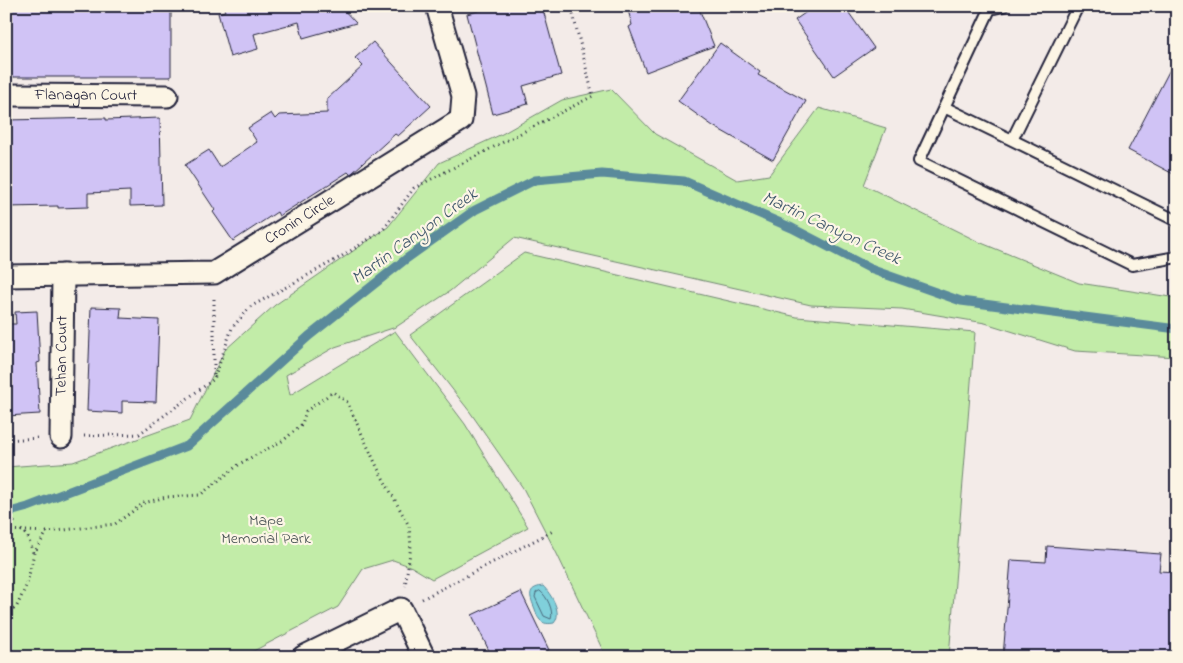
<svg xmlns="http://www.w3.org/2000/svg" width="1183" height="663" font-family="'Indie Flower',sans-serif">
<rect width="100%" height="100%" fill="#f3ebe8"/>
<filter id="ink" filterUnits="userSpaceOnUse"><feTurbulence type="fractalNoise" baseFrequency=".02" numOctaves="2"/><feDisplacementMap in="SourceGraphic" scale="10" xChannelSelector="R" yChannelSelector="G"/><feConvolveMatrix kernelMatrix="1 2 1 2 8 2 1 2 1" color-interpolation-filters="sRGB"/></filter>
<g filter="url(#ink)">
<path fill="#c2eca8" stroke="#728772" d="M 611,89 L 655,134 L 737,180 L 769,175 L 819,108 L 886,128 L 864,185 L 979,242 L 1079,283 L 1177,298 L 1177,357 L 1075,351 L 985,323 L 902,309 L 811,305 L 514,238 L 450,291 L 396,327 L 335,347 L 286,375 L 290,395 L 395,331 L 465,424 L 528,527 L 432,579 L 412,567 L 393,560 L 363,569 L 338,607 L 242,657 L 6,657 L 6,526 L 16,522 L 10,518 L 6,519 L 6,467 L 73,462 L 190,420 L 225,350 L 275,305 L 388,227 L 439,163 L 502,134 L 562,100 Z
M 524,253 L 797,317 L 975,332 L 949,657 L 606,657 L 557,554 L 523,488 L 470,412 L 410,335 Z"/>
<path fill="#80d0db" stroke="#5a8a9b" d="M 543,586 C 551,594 563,613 554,623 C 549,624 543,624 540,620 C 537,617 536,612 535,609 C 530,597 526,588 543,586 Z"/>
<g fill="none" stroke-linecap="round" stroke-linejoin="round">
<path stroke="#48687b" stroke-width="1" d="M 540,591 C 547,596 554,611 551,619 L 544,616 L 535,597 L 536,593 Z"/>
<path stroke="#5a8a9b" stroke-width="9" d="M 6,513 L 28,507 L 187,446 L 309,336 L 406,259 L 475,210 L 535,180 L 602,174 L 684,181 L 792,228 L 873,270 L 961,301 L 1177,329"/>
</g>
<path fill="#d0c3f5" stroke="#22223b" d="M 6,6 L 171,6 L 171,77 L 6,77 Z
M 223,6 L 340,6 L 356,23 L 303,38 L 299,22 L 254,34 L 258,49 L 230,57 L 218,13 L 225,11 Z
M 496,6 L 542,6 L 561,75 L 523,86 L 528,104 L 493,114 L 467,14 Z
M 627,6 L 698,6 L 714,46 L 646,72 L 629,27 L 632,25 Z
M 815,6 L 844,6 L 874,48 L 834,76 L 795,20 Z
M 373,42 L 431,106 L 398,136 L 395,134 L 352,173 L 350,174 L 348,172 L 279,216 L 277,212 L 233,241 L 213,212 L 215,210 L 185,165 L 209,150 L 220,167 L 257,142 L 248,128 L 271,113 L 275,119 L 279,115 L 327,113 L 327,99 L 363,66 L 355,58 Z
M 720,43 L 760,72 L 758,75 L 806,101 L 773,160 L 713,126 L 678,101 Z
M 1177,56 L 1177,176 L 1128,150 Z
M 106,118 L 106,120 L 160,118 L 162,205 L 130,206 L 130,191 L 88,193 L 88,207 L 58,208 L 58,206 L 6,207 L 6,120 Z
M 91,307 L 121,308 L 120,318 L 159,320 L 156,402 L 122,401 L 122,413 L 87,411 Z
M 37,311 L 40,362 L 37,363 L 40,414 L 6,416 L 6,324 L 16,324 L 15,312 Z
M 1047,546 L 1161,554 L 1159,571 L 1177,572 L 1177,657 L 1003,657 L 1011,560 L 1046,562 Z
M 521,592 L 549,650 L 534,657 L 492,657 L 472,615 Z"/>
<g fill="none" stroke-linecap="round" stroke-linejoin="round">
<g stroke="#22223b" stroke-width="14">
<path id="lane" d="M 1003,6 L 990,9 L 919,161 L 1132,265 L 1177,257
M 1078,6 L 1012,140 L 1177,221
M 944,107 L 1012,140"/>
</g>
<g stroke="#22223b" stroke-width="25">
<g id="street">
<path id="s1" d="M 6,95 L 167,96"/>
<path id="s2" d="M 6,276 L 214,273 L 461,120 L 463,96 L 437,6"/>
<path id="s3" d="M 61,437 L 63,275"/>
<path d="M 303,657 L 401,609 L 424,657"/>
</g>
</g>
<path stroke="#22223b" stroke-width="3" stroke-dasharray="1 4" stroke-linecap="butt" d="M 214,375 L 214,296
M 84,436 L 139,434 L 214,379 L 232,328 L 250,307 L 339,258 L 382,231 L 414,188 L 593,96 L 571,6
M 6,440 L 38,438
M 6,530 L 47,532 L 115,524 L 144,503 L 166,497 L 200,495 L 241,463 L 284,440 L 302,424 L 306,411 L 333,392 L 347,402 L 378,469 L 409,526 L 411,546 L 405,586
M 21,530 L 28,537 L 33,553
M 422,599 L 553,531
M 6,616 L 17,606 L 27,584 L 34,553 L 47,532
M 6,651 L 9,656
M 8,657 L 17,654 L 27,657"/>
<use href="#lane" stroke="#fcf5e5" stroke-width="10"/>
<use href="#street" stroke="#fcf5e5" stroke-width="21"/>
</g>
</g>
<g text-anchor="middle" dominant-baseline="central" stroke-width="4.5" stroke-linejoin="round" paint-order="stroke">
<g font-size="16" fill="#22223b" stroke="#fcf5e5">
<text stroke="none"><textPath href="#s1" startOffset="80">Flanagan Court</textPath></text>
<text stroke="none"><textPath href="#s2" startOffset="309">Cronin Circle</textPath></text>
<text stroke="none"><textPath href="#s3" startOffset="81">Tehan Court</textPath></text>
</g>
<g font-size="16" fill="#4a5456" stroke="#fcf5e5">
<text x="266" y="521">Mape<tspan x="266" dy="18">Memorial Park</tspan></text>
</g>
<g font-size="18" font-style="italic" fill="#3e566b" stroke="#fcf5e5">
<text transform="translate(831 229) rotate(25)">Martin Canyon Creek</text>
<text transform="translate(415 237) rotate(-36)">Martin Canyon Creek</text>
</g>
</g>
<rect width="1183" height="663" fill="none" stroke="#fcf5e5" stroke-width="25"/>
<rect x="12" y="12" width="1158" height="638" fill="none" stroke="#22223b" stroke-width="2" filter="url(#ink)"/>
</svg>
